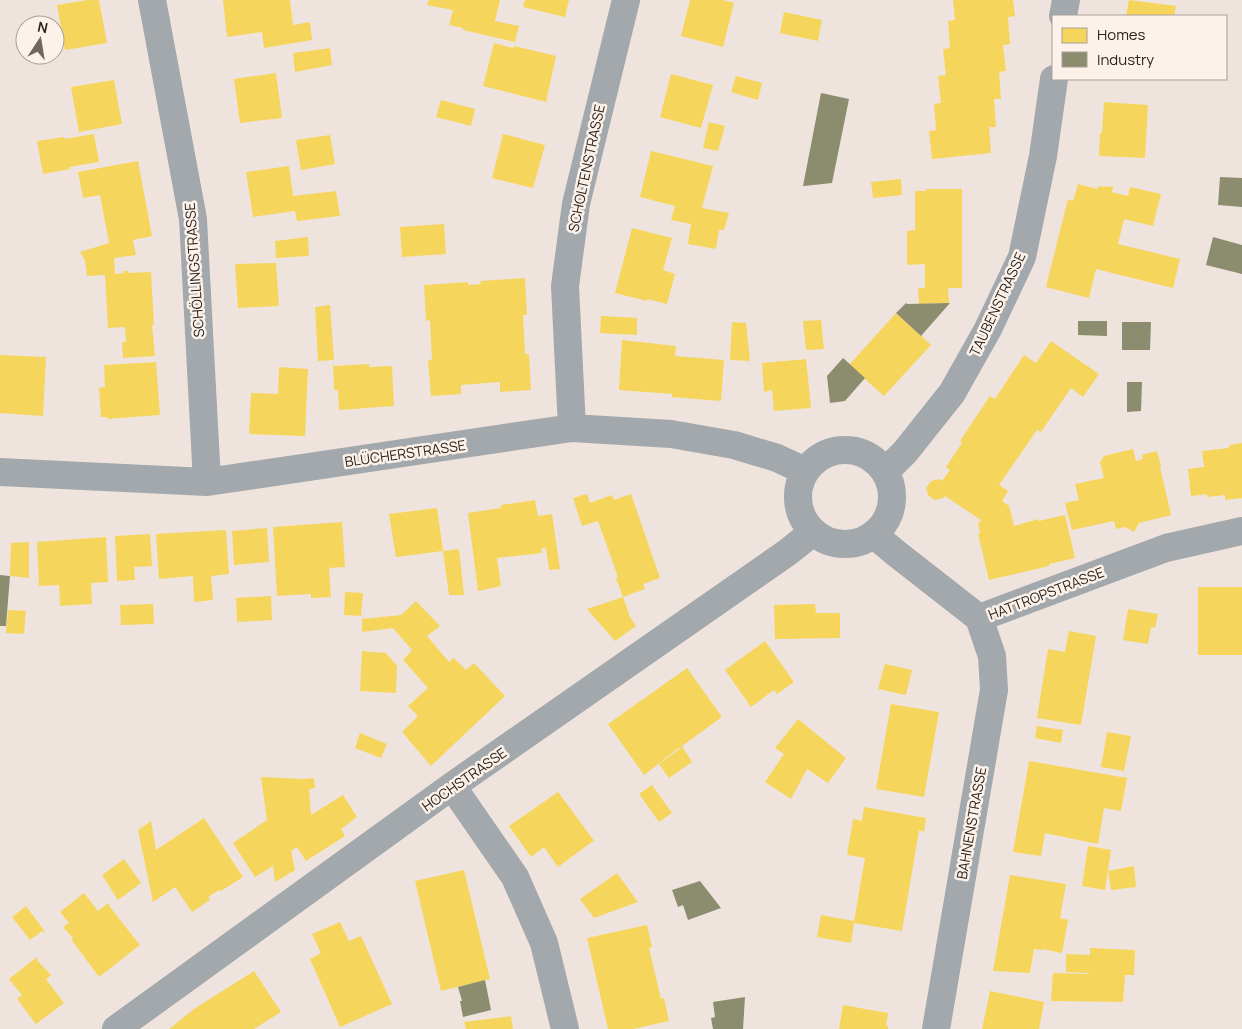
<svg xmlns="http://www.w3.org/2000/svg" width="1242" height="1029" font-family="Manrope,sans-serif">
<rect width="100%" height="100%" fill="#efe4dd"/>
<path fill="#f6d55c" d="M 88,0 L 99,0 L 107,43 L 65,50 L 57,5 Z
M 223,0 L 290,0 L 293,25 L 310,22 L 312,40 L 264,48 L 262,32 L 227,37 Z
M 429,0 L 500,0 L 495,21 L 519,26 L 515,42 L 463,30 L 463,28 L 449,25 L 453,10 L 427,5 Z
M 525,0 L 569,0 L 565,17 L 523,7 Z
M 690,0 L 723,0 L 734,3 L 723,47 L 681,36 Z
M 953,0 L 1013,0 L 1015,16 L 1008,17 L 1010,44 L 1003,45 L 1006,71 L 999,72 L 1001,99 L 994,99 L 996,127 L 989,127 L 991,153 L 932,159 L 929,131 L 936,130 L 934,104 L 941,103 L 938,76 L 946,75 L 943,49 L 950,48 L 948,21 L 955,20 Z
M 1129,0 L 1176,6 L 1174,16 L 1126,16 Z
M 784,12 L 822,20 L 818,41 L 780,33 Z
M 494,43 L 513,48 L 514,46 L 556,56 L 546,102 L 483,86 Z
M 330,48 L 332,65 L 295,72 L 293,53 Z
M 276,73 L 282,118 L 240,123 L 234,79 Z
M 671,74 L 713,85 L 701,128 L 660,117 Z
M 736,76 L 762,83 L 758,100 L 731,92 Z
M 114,80 L 122,124 L 79,132 L 71,87 Z
M 441,100 L 475,109 L 471,126 L 436,117 Z
M 1104,102 L 1148,105 L 1145,158 L 1099,156 L 1100,133 L 1102,133 Z
M 709,122 L 725,126 L 718,151 L 703,148 Z
M 94,134 L 99,162 L 69,167 L 70,169 L 43,174 L 37,141 L 64,137 L 65,139 Z
M 503,134 L 545,145 L 533,188 L 492,178 Z
M 330,135 L 335,164 L 301,170 L 296,140 Z
M 651,151 L 713,166 L 702,208 L 729,213 L 724,230 L 719,230 L 716,249 L 688,244 L 691,224 L 671,220 L 675,206 L 640,197 Z
M 138,161 L 152,236 L 133,240 L 136,255 L 114,258 L 115,274 L 124,273 L 123,271 L 129,271 L 129,273 L 151,272 L 154,325 L 152,325 L 155,356 L 123,358 L 122,342 L 126,342 L 125,327 L 108,328 L 105,275 L 87,276 L 85,260 L 80,252 L 109,243 L 100,195 L 83,198 L 78,172 Z
M 289,166 L 293,196 L 336,191 L 340,216 L 297,221 L 295,211 L 253,217 L 246,172 Z
M 901,179 L 902,195 L 873,198 L 871,182 Z
M 1078,184 L 1097,189 L 1099,186 L 1105,187 L 1105,186 L 1111,187 L 1112,186 L 1113,187 L 1112,192 L 1128,196 L 1130,187 L 1161,194 L 1153,226 L 1124,219 L 1118,244 L 1180,259 L 1173,288 L 1096,269 L 1089,298 L 1046,287 L 1068,199 L 1073,201 Z
M 926,189 L 962,189 L 962,288 L 948,288 L 949,303 L 919,304 L 918,288 L 925,288 L 925,264 L 907,265 L 907,231 L 915,230 L 915,191 L 926,191 Z
M 444,224 L 446,254 L 402,257 L 400,227 Z
M 632,228 L 672,238 L 663,270 L 675,274 L 667,304 L 647,299 L 647,301 L 615,293 Z
M 308,237 L 309,256 L 276,258 L 275,241 Z
M 276,263 L 279,306 L 238,308 L 235,264 Z
M 525,278 L 527,315 L 523,315 L 525,354 L 529,354 L 531,390 L 500,392 L 500,382 L 461,385 L 461,394 L 431,396 L 428,360 L 432,360 L 430,320 L 426,321 L 424,285 L 468,282 L 468,285 L 481,284 L 480,281 Z
M 330,305 L 334,360 L 318,361 L 315,307 Z
M 896,313 L 931,345 L 884,396 L 849,365 Z
M 601,316 L 637,318 L 637,335 L 600,333 Z
M 821,320 L 824,349 L 806,350 L 803,321 Z
M 732,322 L 746,323 L 750,361 L 730,360 Z
M 622,340 L 676,346 L 675,356 L 724,360 L 721,401 L 672,397 L 672,394 L 619,390 Z
M 1051,341 L 1099,374 L 1083,397 L 1071,388 L 1041,432 L 1037,430 L 999,485 L 1008,491 L 1002,501 L 1009,506 L 1014,526 L 1038,519 L 1039,521 L 1065,515 L 1075,558 L 1049,564 L 1049,566 L 989,580 L 978,534 L 980,533 L 978,524 L 981,520 L 945,496 L 943,498 L 934,500 L 928,495 L 926,488 L 931,481 L 939,479 L 942,481 L 950,470 L 946,467 L 962,443 L 960,441 L 990,396 L 995,399 L 1024,355 L 1036,363 Z
M 0,355 L 46,357 L 43,416 L 0,413 Z
M 806,359 L 811,408 L 774,411 L 772,390 L 764,392 L 762,363 Z
M 156,362 L 160,415 L 108,419 L 107,417 L 101,417 L 99,388 L 105,387 L 104,365 Z
M 333,362 L 334,366 L 369,364 L 369,367 L 392,366 L 394,406 L 339,410 L 338,390 L 334,390 Z
M 279,367 L 308,369 L 305,436 L 249,434 L 251,393 L 278,394 Z
M 1242,443 L 1242,498 L 1225,500 L 1225,495 L 1207,497 L 1207,494 L 1191,496 L 1188,469 L 1204,467 L 1202,451 L 1229,448 L 1229,445 Z
M 1133,449 L 1136,461 L 1143,459 L 1142,455 L 1157,451 L 1161,466 L 1160,467 L 1171,515 L 1139,523 L 1134,532 L 1125,527 L 1116,529 L 1114,521 L 1072,530 L 1065,503 L 1079,500 L 1075,484 L 1104,478 L 1100,462 L 1104,456 Z
M 587,494 L 590,503 L 612,495 L 614,500 L 631,494 L 660,578 L 643,584 L 645,589 L 623,597 L 616,578 L 618,577 L 598,521 L 582,526 L 573,498 Z
M 535,500 L 538,516 L 552,514 L 560,569 L 549,570 L 546,548 L 541,549 L 542,553 L 497,558 L 501,586 L 478,591 L 468,513 L 501,508 L 501,505 Z
M 437,508 L 443,551 L 396,557 L 389,514 Z
M 342,522 L 345,567 L 329,568 L 331,597 L 311,598 L 311,589 L 311,594 L 277,596 L 273,527 Z
M 267,528 L 269,562 L 234,565 L 232,531 Z
M 226,530 L 229,574 L 211,576 L 213,600 L 194,602 L 193,576 L 159,579 L 156,534 Z
M 150,534 L 152,566 L 134,567 L 135,580 L 117,581 L 115,536 Z
M 106,537 L 108,582 L 91,583 L 92,604 L 60,606 L 59,585 L 39,586 L 37,542 Z
M 29,542 L 29,578 L 10,576 L 11,543 Z
M 459,549 L 464,595 L 449,595 L 443,551 Z
M 1198,587 L 1242,587 L 1242,655 L 1198,655 Z
M 345,592 L 363,593 L 361,616 L 344,615 Z
M 271,596 L 272,620 L 237,622 L 236,598 Z
M 623,597 L 630,617 L 636,626 L 615,641 L 587,609 Z
M 416,601 L 440,626 L 427,636 L 449,662 L 454,658 L 466,670 L 474,663 L 505,696 L 431,766 L 402,732 L 418,716 L 408,706 L 428,688 L 403,660 L 412,650 L 393,628 L 362,632 L 362,619 L 401,615 Z
M 153,604 L 154,624 L 121,625 L 120,605 Z
M 815,604 L 816,613 L 840,613 L 840,638 L 775,639 L 774,605 Z
M 1128,609 L 1158,614 L 1155,628 L 1151,627 L 1148,644 L 1123,640 Z
M 8,610 L 26,611 L 24,634 L 6,633 Z
M 1069,631 L 1096,636 L 1081,725 L 1037,718 L 1048,649 L 1065,652 Z
M 765,641 L 794,682 L 777,694 L 774,690 L 751,707 L 725,670 Z
M 362,651 L 386,653 L 397,666 L 396,693 L 360,691 Z
M 885,664 L 912,670 L 906,695 L 878,689 Z
M 687,668 L 722,717 L 682,746 L 692,762 L 669,778 L 659,764 L 681,748 L 680,747 L 644,775 L 608,724 Z
M 891,704 L 939,712 L 924,797 L 876,789 Z
M 798,719 L 846,758 L 828,783 L 807,769 L 791,799 L 765,782 L 784,754 L 775,748 Z
M 1037,726 L 1063,730 L 1061,743 L 1035,738 Z
M 1107,732 L 1131,736 L 1124,771 L 1101,767 Z
M 360,733 L 387,744 L 381,758 L 355,748 Z
M 1029,761 L 1127,778 L 1121,811 L 1104,808 L 1098,844 L 1045,833 L 1041,856 L 1013,852 Z
M 261,777 L 305,779 L 314,778 L 315,788 L 309,789 L 311,815 L 343,795 L 357,817 L 341,829 L 345,836 L 306,861 L 297,847 L 291,851 L 295,870 L 275,882 L 273,866 L 255,877 L 233,843 L 267,820 Z
M 652,785 L 672,813 L 659,822 L 639,794 Z
M 558,792 L 595,842 L 593,841 L 558,867 L 544,847 L 531,857 L 509,826 Z
M 864,807 L 926,818 L 924,832 L 919,830 L 902,931 L 854,923 L 851,943 L 817,937 L 821,915 L 854,921 L 865,858 L 847,855 L 853,819 L 862,821 Z
M 204,818 L 243,877 L 221,891 L 219,890 L 208,897 L 210,900 L 192,912 L 175,887 L 153,902 L 138,830 L 151,821 L 156,850 Z
M 1088,846 L 1111,850 L 1108,871 L 1134,866 L 1136,887 L 1111,890 L 1108,871 L 1105,890 L 1082,886 Z
M 124,859 L 141,883 L 118,900 L 102,875 Z
M 464,870 L 490,979 L 441,991 L 415,881 Z
M 617,873 L 638,902 L 594,918 L 580,899 Z
M 1010,875 L 1066,884 L 1060,918 L 1068,920 L 1062,953 L 1042,949 L 1042,950 L 1034,949 L 1030,973 L 993,971 Z
M 84,893 L 98,911 L 108,903 L 110,906 L 109,906 L 140,945 L 99,977 L 71,939 L 73,938 L 63,927 L 69,923 L 60,912 Z
M 26,906 L 46,933 L 42,931 L 30,940 L 12,917 Z
M 340,922 L 349,941 L 361,936 L 392,1004 L 340,1027 L 310,959 L 321,953 L 312,934 Z
M 647,925 L 652,947 L 649,948 L 661,999 L 664,998 L 669,1021 L 633,1029 L 608,1029 L 587,938 Z
M 1090,948 L 1135,950 L 1134,975 L 1125,975 L 1123,1002 L 1051,1001 L 1053,973 L 1089,974 L 1089,973 L 1066,972 L 1066,954 L 1090,955 Z
M 37,957 L 37,960 L 51,975 L 46,979 L 64,1003 L 36,1024 L 17,999 L 22,995 L 9,979 Z
M 254,971 L 281,1012 L 254,1029 L 169,1029 L 194,1009 Z
M 990,991 L 1044,1002 L 1039,1029 L 982,1029 Z
M 843,1005 L 888,1013 L 886,1026 L 888,1026 L 888,1029 L 839,1029 Z
M 511,1016 L 513,1029 L 466,1029 L 464,1022 Z"/>
<path fill="#8c8c6e" d="M 821,93 L 849,99 L 832,183 L 804,186 L 803,186 Z
M 1220,177 L 1242,178 L 1242,207 L 1218,205 Z
M 1213,237 L 1242,245 L 1242,274 L 1206,265 Z
M 906,303 L 907,304 L 950,303 L 921,336 L 896,313 Z
M 1078,321 L 1107,321 L 1107,336 L 1078,335 Z
M 1122,322 L 1151,322 L 1150,350 L 1122,350 Z
M 843,358 L 865,378 L 845,401 L 830,403 L 827,376 Z
M 1127,382 L 1142,382 L 1141,411 L 1127,412 Z
M 0,575 L 10,576 L 6,626 L 0,626 Z
M 700,881 L 721,908 L 688,920 L 683,905 L 678,907 L 672,890 Z
M 485,980 L 491,1010 L 463,1017 L 460,1001 L 462,1001 L 458,987 Z
M 745,997 L 743,1029 L 713,1029 L 711,1018 L 715,1017 L 713,1002 Z"/>
<g fill="none" stroke-linecap="round" stroke-linejoin="round">
<path stroke="#a2a8ab" stroke-width="28" d="M 152,0 L 193,219 L 207,482
M 1063,16 L 1066,0
M 572,428 L 565,286 L 576,204 L 626,0
M798 497a47 47 0 1 1 94 0a47 47 0 1 1-94 0Z
M 0,472 L 207,482 L 572,428 L 671,434 L 734,445 L 777,458 L 805,471
M 885,472 L 905,452 L 952,393 L 988,329 L 1022,257 L 1043,156 L 1054,79
M 874,535 L 897,554 L 979,618 L 1166,548 L 1242,531
M 452,786 L 515,877 L 544,943 L 565,1029
M 116,1029 L 452,786 L 788,552 L 813,532
M 936,1029 L 994,690 L 992,656 L 979,618"/>
</g>
<g text-anchor="middle" dominant-baseline="central" stroke-width="5" stroke-linejoin="round" paint-order="stroke">
<g font-size="14" fill="#2a231e" stroke="#fdf2ea">
<text transform="translate(586 168) rotate(-78)">SCHOLTENSTRASSE</text>
<text transform="translate(194 270) rotate(-94)">SCHÖLLINGSTRASSE</text>
<text transform="translate(997 304) rotate(-65)">TAUBENSTRASSE</text>
<text transform="translate(405 453) rotate(-8)">BLÜCHERSTRASSE</text>
<text transform="translate(1046 593) rotate(-21)">HATTROPSTRASSE</text>
<text transform="translate(464 779) rotate(-35)">HOCHSTRASSE</text>
<text transform="translate(971 823) rotate(-80)">BAHNENSTRASSE</text>
</g>
</g>
<rect x="1052" y="15" width="175" height="65" fill="#fdf2ea" stroke="#a99f98"/>
<rect x="1062" y="28" width="25" height="15" fill="#f6d55c" stroke="#a99f98"/>
<text x="1097" y="40" font-size="15" fill="#2a231e">Homes</text>
<rect x="1062" y="52" width="25" height="15" fill="#8c8c6e" stroke="#a99f98"/>
<text x="1097" y="65" font-size="15" fill="#2a231e">Industry</text>
<g transform="translate(40 40) rotate(12)"><circle r="24" fill="#fdf2ea" stroke="#a99f98"/>
<path d="M0-4L9 19L0 12L-9 19Z" fill="#6f6761"/>
<text y="-8" font-size="14" font-weight="bold" text-anchor="middle" fill="#2a231e">N</text>
</g>
</svg>
